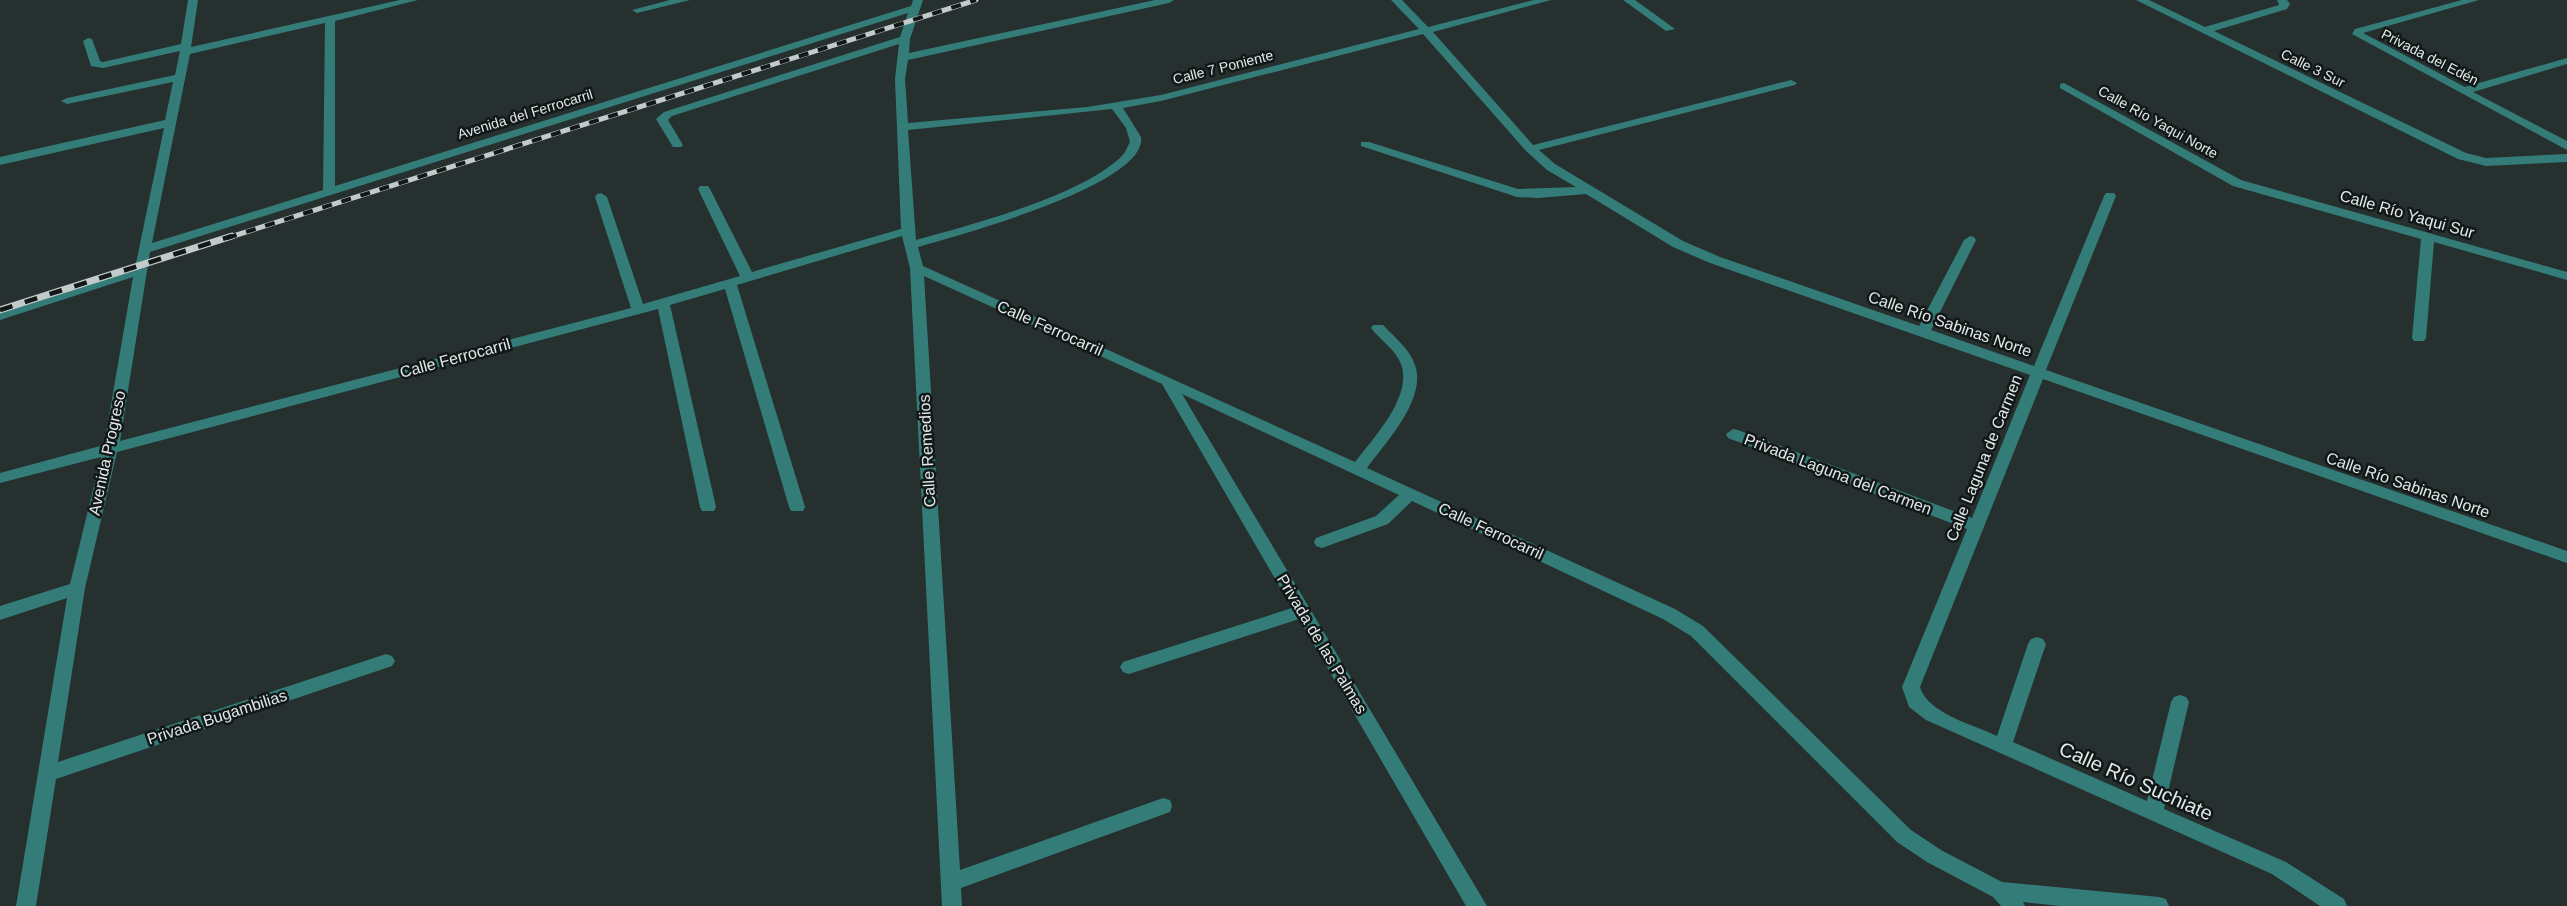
<svg xmlns="http://www.w3.org/2000/svg" width="2567" height="906" font-family="Arial,sans-serif">
<rect width="100%" height="100%" fill="#25302f"/>
<g fill="none" stroke-linecap="round" stroke-linejoin="round">
<path fill="#347c78" fill-rule="evenodd" d="M 188,0 L 198,0 L 191,47 L 400,0 L 418,0 L 335,21 L 335,186 L 911,6 L 913,0 L 923,0 L 910,39 L 909,53 L 1155,0 L 1174,0 L 1169,3 L 908,60 L 905,79 L 908,123 L 1087,107 L 1161,95 L 1419,29 L 1391,0 L 1402,0 L 1428,27 L 1534,0 L 1551,0 L 1433,32 L 1533,145 L 1791,80 L 1797,83 L 1795,85 L 1539,150 L 1555,164 L 1683,241 L 1720,257 L 1919,326 L 1964,240 L 1970,236 L 1974,237 L 1976,240 L 1931,330 L 2034,366 L 2104,196 L 2106,193 L 2114,193 L 2116,196 L 2046,370 L 2567,551 L 2567,563 L 2043,379 L 1920,687 C 1927,713 1974,725 1997,736 L 2028,644 L 2031,639 L 2037,637 L 2043,639 L 2046,644 L 2013,742 L 2147,801 L 2171,702 L 2174,697 L 2180,695 L 2186,697 L 2189,702 L 2164,809 L 2286,862 L 2344,899 L 2347,906 L 2320,906 L 2272,874 L 1926,720 L 1909,707 L 1902,687 L 1967,529 L 1728,438 L 1726,434 L 1733,429 L 1738,430 L 1972,518 L 2030,375 L 1710,263 L 1673,247 L 1586,194 L 1538,198 L 1517,197 L 1361,146 L 1361,142 L 1369,142 L 1518,189 L 1576,187 L 1547,170 L 1526,151 L 1423,34 L 1161,101 L 1123,108 L 1141,137 C 1148,185 955,236 918,247 L 923,266 L 1355,462 C 1373,438 1413,397 1401,364 C 1396,350 1380,340 1371,328 L 1373,325 L 1383,325 C 1394,337 1410,349 1415,365 C 1427,399 1386,442 1367,468 L 1675,609 L 1703,626 L 1911,830 L 1941,850 L 2002,882 L 2159,897 L 2166,899 L 2169,906 L 2061,906 L 2023,902 L 2025,906 L 2001,906 L 1993,897 L 1927,862 L 1897,842 L 1691,636 L 1663,619 L 1412,501 L 1388,524 L 1322,548 L 1316,546 L 1314,542 L 1316,538 L 1376,516 L 1399,495 L 1182,394 L 1487,906 L 1466,906 L 1299,619 L 1129,674 L 1123,672 L 1120,667 L 1123,662 L 1292,608 L 1162,384 L 924,276 L 960,870 L 1163,798 L 1170,800 L 1172,806 L 1170,812 L 961,888 L 962,906 L 942,906 L 910,268 L 902,236 L 737,285 L 805,507 L 803,511 L 791,511 L 789,507 L 725,289 L 670,305 L 716,507 L 714,511 L 702,511 L 700,507 L 658,309 L 117,452 L 85,588 L 58,762 L 386,654 L 392,656 L 395,661 L 392,666 L 56,779 L 36,906 L 16,906 L 67,598 L 0,620 L 0,606 L 70,584 L 101,457 L 0,483 L 0,473 L 104,445 L 133,277 L 0,320 L 0,311 L 135,268 L 164,128 L 0,165 L 0,157 L 165,120 L 173,82 L 67,104 L 61,101 L 67,98 L 175,75 L 180,51 L 103,68 L 91,66 L 83,41 L 88,38 L 92,39 L 100,61 L 103,62 L 181,44 ZM 908,13 L 900,37 L 664,112 L 656,119 L 673,147 L 681,147 L 683,145 L 668,120 L 672,116 L 899,44 L 895,79 L 901,229 L 752,272 L 710,189 L 708,186 L 700,186 L 698,189 L 740,276 L 643,304 L 607,197 L 601,193 L 597,194 L 595,197 L 631,308 L 120,441 L 150,252 ZM 325,23 L 323,190 L 152,243 L 190,54 ZM 1112,109 L 1126,128 L 1130,142 C 1127,147 1125,154 1120,158 C 1077,197 973,224 916,240 L 908,130 Z
M 670,0 L 690,0 L 637,13 L 632,10 Z
M 1623,0 L 1635,0 L 1675,29 L 1666,31 Z
M 2136,0 L 2149,0 L 2205,27 L 2279,5 L 2277,0 L 2287,0 L 2290,4 L 2287,9 L 2214,31 L 2466,153 L 2486,158 L 2567,154 L 2567,162 L 2486,166 L 2458,159 Z
M 2462,0 L 2479,0 L 2363,33 L 2465,87 L 2567,58 L 2567,64 L 2473,92 L 2567,141 L 2567,150 L 2352,34 L 2355,29 Z
M 2064,83 L 2241,180 L 2567,272 L 2567,280 L 2434,242 L 2426,338 L 2424,341 L 2414,341 L 2412,338 L 2421,239 L 2233,186 L 2060,88 L 2060,84 Z"/>
<g stroke="#c3cbca" stroke-width="5">
<path id="rail-far1" d="M 227,238 L 976,0"/>
</g>
<g stroke="#c3cbca" stroke-width="7">
<path id="rail" d="M 0,310 L 232,236"/>
</g>
<use href="#rail-far1" stroke="#121717" stroke-width="4" stroke-dasharray="10" stroke-linecap="butt"/>
<use href="#rail" stroke="#121717" stroke-width="4.5" stroke-dasharray="13" stroke-linecap="butt"/>
</g>
<g text-anchor="middle" dominant-baseline="central" stroke-width="5" stroke-linejoin="round" paint-order="stroke">
<g font-size="14" fill="#e1e8e7" stroke="#121717">
<text transform="translate(2430 57) rotate(27)">Privada del Edén</text>
<text transform="translate(1223 67) rotate(-14)">Calle 7 Poniente</text>
<text transform="translate(2313 68) rotate(26)">Calle 3 Sur</text>
<text transform="translate(525 114) rotate(-17)">Avenida del Ferrocarril</text>
<text transform="translate(2158 122) rotate(29)">Calle Río Yaqui Norte</text>
</g>
<g font-size="16" fill="#e1e8e7" stroke="#121717">
<text transform="translate(2407 214) rotate(16)">Calle Río Yaqui Sur</text>
<text transform="translate(1950 324) rotate(19)">Calle Río Sabinas Norte</text>
<text transform="translate(1050 328) rotate(24)">Calle Ferrocarril</text>
<text transform="translate(455 358) rotate(-15)">Calle Ferrocarril</text>
<text transform="translate(927 451) rotate(-93)">Calle Remedios</text>
<text transform="translate(107 453) rotate(-78)">Avenida Progreso</text>
<text transform="translate(1984 458) rotate(-68)">Calle Laguna de Carmen</text>
<text transform="translate(1838 474) rotate(21)">Privada Laguna del Carmen</text>
<text transform="translate(2408 485) rotate(19)">Calle Río Sabinas Norte</text>
<text transform="translate(1491 531) rotate(25)">Calle Ferrocarril</text>
<text transform="translate(1322 644) rotate(59)">Privada de las Palmas</text>
<text transform="translate(217 717) rotate(-18)">Privada Bugambilias</text>
</g>
<g font-size="20" fill="#e1e8e7" stroke="#121717">
<text transform="translate(2136 781) rotate(24)">Calle Río Suchiate</text>
</g>
</g>
</svg>
